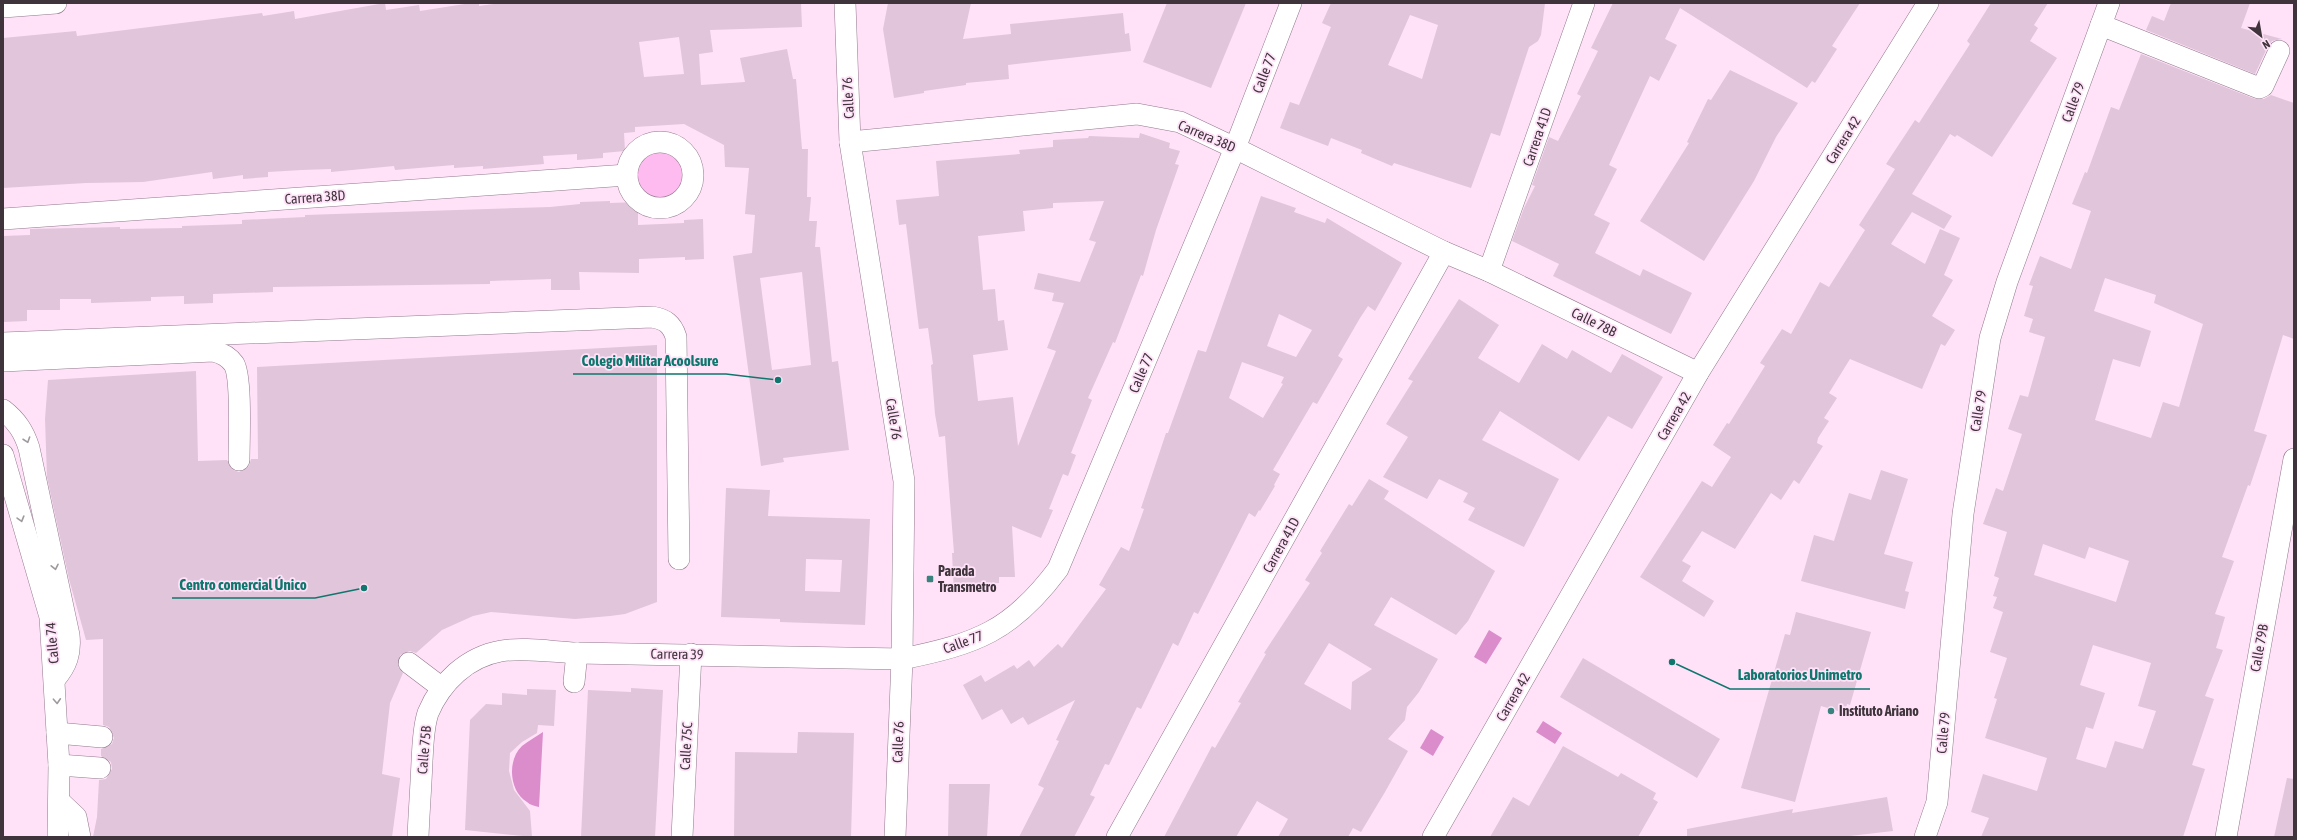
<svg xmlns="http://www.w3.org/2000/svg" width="2297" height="840" viewBox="0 0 2297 840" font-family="'Asap Condensed',sans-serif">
<rect width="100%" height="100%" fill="#ffe2f8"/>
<circle fill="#fdbbef" cx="664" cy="176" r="27"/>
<g fill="#da8ccb">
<path d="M 1489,630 L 1502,638 L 1486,664 L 1474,657 Z"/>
<path d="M 1543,721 L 1562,733 L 1555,744 L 1536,732 Z"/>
<path d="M 1431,729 L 1444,737 L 1433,756 L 1420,748 Z"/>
<path d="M 543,732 L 539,807 C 535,806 530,805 527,802 C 509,791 507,760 522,746 C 528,741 536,737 543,732 Z"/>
</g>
<g fill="#e1c5db" fill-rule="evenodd">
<path d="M 385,3 L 386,10 L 419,5 L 420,11 L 471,3 L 479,3 L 479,6 L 501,3 L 801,3 L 802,27 L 710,30 L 713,52 L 699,54 L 701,85 L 745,82 L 740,58 L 787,49 L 793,79 L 796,79 L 802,149 L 808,149 L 807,197 L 811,197 L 809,221 L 817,221 L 815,247 L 820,247 L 832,362 L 838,361 L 849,450 L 783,458 L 784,462 L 761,466 L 733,256 L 752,253 L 755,215 L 745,214 L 749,168 L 725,167 L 724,145 L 684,124 L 635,127 L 635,132 L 624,133 L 625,151 L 603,153 L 603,158 L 577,160 L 577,154 L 543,156 L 544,164 L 483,169 L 483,166 L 454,168 L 454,165 L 395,170 L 394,166 L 331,172 L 331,169 L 302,170 L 268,172 L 268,177 L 243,179 L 243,175 L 213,179 L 212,172 L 143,182 L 86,183 L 3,188 L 3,38 L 76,31 L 77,36 L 262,13 L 263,16 L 294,11 L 295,19 ZM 679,37 L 684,74 L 644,77 L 639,42 ZM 802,272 L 811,365 L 772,370 L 760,278 Z"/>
<path d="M 888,3 L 971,3 L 963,39 L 1011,34 L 1010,24 L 1123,13 L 1125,34 L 1129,33 L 1131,51 L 1008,65 L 1009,79 L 966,83 L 966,85 L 924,91 L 924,93 L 894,98 L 883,29 Z"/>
<path d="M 1167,3 L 1246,3 L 1211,88 L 1143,62 Z"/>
<path d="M 1331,3 L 1545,3 L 1541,35 L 1538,41 L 1529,47 L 1500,136 L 1491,133 L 1471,188 L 1394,163 L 1392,166 L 1361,153 L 1362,150 L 1331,138 L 1328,146 L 1280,128 L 1290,102 L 1299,105 L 1331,27 L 1322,23 ZM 1410,15 L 1438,25 L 1422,79 L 1388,65 Z"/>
<path d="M 1613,3 L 1860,3 L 1832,46 L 1837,49 L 1815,83 L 1812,81 L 1807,88 L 1680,8 L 1665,39 L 1677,45 L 1659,81 L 1650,76 L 1609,165 L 1617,169 L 1594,215 L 1610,223 L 1595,253 L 1640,276 L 1643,269 L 1692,293 L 1671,334 L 1553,276 L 1559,264 L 1512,241 L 1524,208 L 1535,186 L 1532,185 L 1549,137 L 1558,141 L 1581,96 L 1577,94 L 1598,51 L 1591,48 Z"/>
<path d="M 1991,3 L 2048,3 L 2034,25 L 2038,28 L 2030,41 L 2057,58 L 1992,157 L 1957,135 L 1955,137 L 1950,134 L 1912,194 L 1952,216 L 1944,229 L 1912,212 L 1891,244 L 1925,264 L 1940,229 L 1960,238 L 1944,275 L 1953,280 L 1932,316 L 1955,330 L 1945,346 L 1941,344 L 1922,389 L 1850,359 L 1829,393 L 1837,398 L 1824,418 L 1829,421 L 1818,438 L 1817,443 L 1823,446 L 1799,484 L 1794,480 L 1781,500 L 1771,493 L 1735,549 L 1702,531 L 1682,561 L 1691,566 L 1682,581 L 1714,601 L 1704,617 L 1640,577 L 1702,481 L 1712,487 L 1731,457 L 1713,445 L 1727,423 L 1729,424 L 1765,366 L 1760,363 L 1782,329 L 1791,334 L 1820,282 L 1829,287 L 1865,230 L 1859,225 L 1895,169 L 1886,164 L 1915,120 L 1919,123 L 1970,44 L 1967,41 Z"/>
<path d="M 2171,3 L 2250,3 L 2241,28 L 2282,39 L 2272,41 L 2268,46 L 2255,74 L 2146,30 L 2152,16 L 2164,21 Z"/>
<path d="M 2141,54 L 2255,99 L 2264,99 L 2271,95 L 2294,103 L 2294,339 L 2283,335 L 2254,431 L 2267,435 L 2250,486 L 2248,485 L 2222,557 L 2234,561 L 2215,614 L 2225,617 L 2216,648 L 2223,650 L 2205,696 L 2214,699 L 2192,765 L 2205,769 L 2183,837 L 1981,837 L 1989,818 L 1971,812 L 1983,774 L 2037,791 L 2047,758 L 1985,738 L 1997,699 L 1994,698 L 2007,658 L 1990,652 L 2003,612 L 1993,608 L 1997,597 L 1993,596 L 1999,578 L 1994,576 L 2007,532 L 1983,524 L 1996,488 L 2003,491 L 2022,434 L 2008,429 L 2020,395 L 2028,397 L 2045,337 L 2029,332 L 2033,319 L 2024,316 L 2033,286 L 2029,285 L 2040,256 L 2071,269 L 2091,211 L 2072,204 L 2085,172 L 2087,173 L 2111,107 L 2119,110 ZM 2105,278 L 2156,295 L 2154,303 L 2203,324 L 2179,407 L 2163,402 L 2151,438 L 2095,420 L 2113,359 L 2140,367 L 2151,331 L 2094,311 ZM 2043,544 L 2085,559 L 2089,547 L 2129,561 L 2116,602 L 2034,575 ZM 2093,645 L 2151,663 L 2138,706 L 2156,711 L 2143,749 L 2115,741 L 2106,768 L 2076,759 L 2086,727 L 2093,729 L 2105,693 L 2080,685 Z"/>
<path d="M 1730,70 L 1798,103 L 1776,137 L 1754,181 L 1704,261 L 1640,221 L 1689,143 L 1687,142 L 1708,99 L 1711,100 Z"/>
<path d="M 1140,133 L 1170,143 L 1169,148 L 1180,151 L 1175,164 L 1179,165 L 1156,230 L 1143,276 L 1141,275 L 1115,343 L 1113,342 L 1088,398 L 1092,400 L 1071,453 L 1076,455 L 1068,476 L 1063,474 L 1049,509 L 1053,510 L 1041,538 L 1012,526 L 1015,577 L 999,577 L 999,583 L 981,584 L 981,592 L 954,593 L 952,553 L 954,553 L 945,436 L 939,437 L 935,414 L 931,365 L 933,364 L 928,328 L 919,329 L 906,224 L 899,225 L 896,200 L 939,196 L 936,161 L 1020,154 L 1019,150 L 1053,147 L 1053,140 L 1088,138 L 1089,136 L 1139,138 ZM 1104,201 L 1089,240 L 1096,242 L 1080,282 L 1038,273 L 1034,289 L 1054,293 L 1052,301 L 1064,303 L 1047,348 L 1056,351 L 1018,446 L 1013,397 L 978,401 L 973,355 L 1008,350 L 1004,320 L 998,321 L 995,289 L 983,290 L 978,236 L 1025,231 L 1023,211 L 1053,208 L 1053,203 Z"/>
<path d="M 1261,196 L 1296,208 L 1294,212 L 1325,223 L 1327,218 L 1402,263 L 1375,311 L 1368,306 L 1360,318 L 1338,356 L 1343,359 L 1317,404 L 1313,402 L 1273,470 L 1280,474 L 1274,485 L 1275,486 L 1260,511 L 1259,510 L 1255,517 L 1249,513 L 1198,614 L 1194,612 L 1178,646 L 1173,643 L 1141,709 L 1137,707 L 1109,765 L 1105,764 L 1090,795 L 1095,797 L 1074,837 L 1019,837 L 1044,788 L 1038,785 L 1059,741 L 1056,740 L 1075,700 L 1028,725 L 1023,717 L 1011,724 L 1002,709 L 982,720 L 963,685 L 981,675 L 985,682 L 1014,665 L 1017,669 L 1029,660 L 1034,667 L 1058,644 L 1062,648 L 1106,589 L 1099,585 L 1121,547 L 1129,551 L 1144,509 L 1141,508 L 1166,433 L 1168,433 L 1198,350 L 1206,352 ZM 1279,314 L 1312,330 L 1296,357 L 1267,346 ZM 1242,362 L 1284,377 L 1281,383 L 1283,384 L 1263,418 L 1229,398 Z"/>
<path d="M 610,201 L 610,203 L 638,202 L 638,225 L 684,223 L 684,220 L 703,219 L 704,259 L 685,260 L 685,257 L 639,259 L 639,273 L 579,272 L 580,290 L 551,290 L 551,279 L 490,281 L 490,284 L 273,287 L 273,292 L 213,294 L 213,303 L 184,304 L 184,296 L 151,297 L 151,301 L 91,303 L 91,299 L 60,299 L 60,310 L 27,310 L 27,321 L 3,322 L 3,236 L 30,235 L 30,229 L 120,227 L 120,229 L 182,228 L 182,226 L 242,224 L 242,220 L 305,217 L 305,215 L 550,207 L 580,204 L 580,202 Z"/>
<path d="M 1459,299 L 1499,325 L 1478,358 L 1519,383 L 1542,344 L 1567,359 L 1572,350 L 1611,373 L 1622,354 L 1663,377 L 1632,429 L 1608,416 L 1579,461 L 1500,411 L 1482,440 L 1559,479 L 1524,547 L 1468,520 L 1475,508 L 1463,502 L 1468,493 L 1439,479 L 1427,499 L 1383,477 L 1408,437 L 1386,424 L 1413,381 L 1408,379 Z"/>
<path d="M 657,345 L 657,602 L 625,614 L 610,616 L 575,619 L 491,612 L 473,616 L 442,630 L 416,653 L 410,651 L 400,655 L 398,667 L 403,673 L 390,703 L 382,774 L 400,778 L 392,837 L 93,837 L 97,817 L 99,780 L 106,779 L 112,769 L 111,762 L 101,756 L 101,749 L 112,744 L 114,738 L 109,727 L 103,725 L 103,639 L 86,640 L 69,579 L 47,477 L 45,419 L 48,380 L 196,371 L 198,461 L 227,460 L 233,470 L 239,472 L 249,466 L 251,459 L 258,459 L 257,367 Z"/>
<path d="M 1881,470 L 1908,479 L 1884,554 L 1913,562 L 1905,591 L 1909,592 L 1905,609 L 1801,581 L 1814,535 L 1834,541 L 1849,493 L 1871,500 Z"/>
<path d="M 1369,479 L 1389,491 L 1384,499 L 1495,571 L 1468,621 L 1456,635 L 1391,597 L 1374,625 L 1438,659 L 1419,692 L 1407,707 L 1405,720 L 1388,739 L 1408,751 L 1385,792 L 1361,832 L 1353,828 L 1348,837 L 1278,837 L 1288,819 L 1257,801 L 1236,837 L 1164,837 L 1212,746 L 1215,748 L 1241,703 L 1238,702 L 1266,654 L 1264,653 L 1310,583 L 1305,580 L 1322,553 L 1320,551 L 1349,504 L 1352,506 ZM 1329,643 L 1372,669 L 1352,682 L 1351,710 L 1304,684 Z"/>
<path d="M 726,488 L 770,490 L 768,516 L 870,519 L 865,625 L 780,622 L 780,619 L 721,617 ZM 806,559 L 842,560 L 840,592 L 805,591 Z"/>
<path d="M 1796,612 L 1871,632 L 1850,705 L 1847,704 L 1845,713 L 1821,706 L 1795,802 L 1741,788 L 1785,634 L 1790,635 Z"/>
<path d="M 1583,658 L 1720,739 L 1697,778 L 1560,697 Z"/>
<path d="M 631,688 L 663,690 L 655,837 L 581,837 L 588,690 L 631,692 Z"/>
<path d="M 527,689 L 556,690 L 554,726 L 538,725 L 537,733 L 522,742 L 510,753 L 509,771 L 514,790 L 530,811 L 532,837 L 465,830 L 470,720 L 486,704 L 502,705 L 502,693 L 527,695 Z"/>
<path d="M 798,732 L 854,733 L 851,837 L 734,837 L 735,752 L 797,753 Z"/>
<path d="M 1563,746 L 1618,777 L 1621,773 L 1656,793 L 1653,799 L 1658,802 L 1638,837 L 1490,837 L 1513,797 L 1529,806 Z"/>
<path d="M 2287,778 L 2294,779 L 2294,837 L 2274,837 Z"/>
<path d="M 949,784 L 990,784 L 987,837 L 948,837 Z"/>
<path d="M 1887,797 L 1893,831 L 1841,837 L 1687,837 L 1687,829 L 1793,809 L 1792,813 Z"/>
</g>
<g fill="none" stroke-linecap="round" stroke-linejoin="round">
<defs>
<g id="minor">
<path d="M 845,3 L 850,142 L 904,481 L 902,659 L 895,837"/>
<path d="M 3,7 L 56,3"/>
<path d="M 2101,25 L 2259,88 L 2263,86 L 2279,51"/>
<circle cx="660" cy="175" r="33"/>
<path d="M 850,142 L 1137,114 L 1180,122 L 1235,148 L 1444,252 L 1489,271 L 1698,373"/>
<path d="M 3,219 L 627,175"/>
<path d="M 1489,271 L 1584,3"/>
<path d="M 3,343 L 652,317 C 665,319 672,324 676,337 L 679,559"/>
<path d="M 3,361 L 213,351 C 222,353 229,357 234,364 C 242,378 239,441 239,460"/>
<path d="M 3,410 C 17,421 24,432 29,448 L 69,635 C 71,653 67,665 55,679"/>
<path d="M 3,455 L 50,617 L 59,765 L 58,837"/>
<path d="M 409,663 L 442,688"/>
<path d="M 574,682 L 577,653"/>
<path d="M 57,733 L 102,737"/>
<path d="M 59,765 L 100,768"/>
<path d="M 59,801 L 76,817 L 80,837"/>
<path d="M 418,837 C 419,812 421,787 422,761 C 423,746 423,728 428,713 C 441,682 467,657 501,651 C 525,647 552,652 577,653 L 902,659 C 976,644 1012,631 1058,569 L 1235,148 L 1291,3"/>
<path d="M 682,837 L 691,654"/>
<path d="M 1117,837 L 1444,252"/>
<path d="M 1433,837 L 1698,373 L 1928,3"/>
<path d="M 1925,837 L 1937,802 L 1963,514 L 1990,338 L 2007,282 L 2109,3"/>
<path d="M 2226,837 L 2294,459"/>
</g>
</defs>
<use href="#minor" stroke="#92798d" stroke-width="22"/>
<use href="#minor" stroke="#fff" stroke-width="21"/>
</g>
<defs><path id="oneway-chevron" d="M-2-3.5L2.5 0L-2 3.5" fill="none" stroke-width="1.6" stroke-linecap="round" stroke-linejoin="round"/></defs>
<g stroke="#9f9a9e">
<use href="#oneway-chevron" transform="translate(27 440) rotate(71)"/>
<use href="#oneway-chevron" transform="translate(21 519) rotate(74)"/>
<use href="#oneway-chevron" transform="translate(55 567) rotate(78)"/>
<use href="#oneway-chevron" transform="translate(57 701) rotate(87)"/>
</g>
<g fill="#3a827d" stroke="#ffe2f8" stroke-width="1.5">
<rect x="926" y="575" width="8" height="8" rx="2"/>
<circle cx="1831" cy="711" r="4"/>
</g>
<g text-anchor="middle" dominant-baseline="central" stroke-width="3.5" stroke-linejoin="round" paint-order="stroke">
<g font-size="14" fill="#3f343c" stroke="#ffe2f8">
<text transform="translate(1264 73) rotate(-69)">Calle 77</text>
<text transform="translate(848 98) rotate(-93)">Calle 76</text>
<text transform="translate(2073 102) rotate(-70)">Calle 79</text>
<text transform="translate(1207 136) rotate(23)">Carrera 38D</text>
<text transform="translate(1537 137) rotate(-71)">Carrera 41D</text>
<text transform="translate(1843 140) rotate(-58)">Carrera 42</text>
<text transform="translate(315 197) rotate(-4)">Carrera 38D</text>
<text transform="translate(1594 322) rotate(26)">Calle 78B</text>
<text transform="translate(1141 373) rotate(-67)">Calle 77</text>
<text transform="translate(1978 411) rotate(-81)">Calle 79</text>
<text transform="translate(1674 416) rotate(-60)">Carrera 42</text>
<text transform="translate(894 419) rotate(81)">Calle 76</text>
<text transform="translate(1281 545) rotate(-61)">Carrera 41D</text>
<text transform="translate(963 642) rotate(-20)">Calle 77</text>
<text transform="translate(52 643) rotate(-95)">Calle 74</text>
<text transform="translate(2259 648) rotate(-80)">Calle 79B</text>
<text transform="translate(677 654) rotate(1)">Carrera 39</text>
<text transform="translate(1513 697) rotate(-60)">Carrera 42</text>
<text transform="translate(1943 733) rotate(-85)">Calle 79</text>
<text transform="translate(898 742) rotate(-88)">Calle 76</text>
<text transform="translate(686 746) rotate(-87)">Calle 75C</text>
<text transform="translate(424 750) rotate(-85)">Calle 75B</text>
</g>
<g font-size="14" font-weight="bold" fill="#3f343c" stroke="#ffe2f8" text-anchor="start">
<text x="938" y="571">Parada<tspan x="938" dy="16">Transmetro</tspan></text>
<text x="1839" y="711">Instituto Ariano</text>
</g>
</g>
<path fill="none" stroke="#0f766e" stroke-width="1.5" d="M778 380L726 374H573M364 588L315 598H172M1672 662L1730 689H1870"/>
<g fill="#0f766e" stroke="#ffe2f8" stroke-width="1.5">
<circle cx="778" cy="380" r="4"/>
<circle cx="364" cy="588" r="4"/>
<circle cx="1672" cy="662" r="4"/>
</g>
<g font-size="15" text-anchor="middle" font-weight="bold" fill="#0f766e" stroke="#ffe2f8" stroke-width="3.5" stroke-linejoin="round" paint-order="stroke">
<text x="650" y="366">Colegio Militar Acoolsure</text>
<text x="243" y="590">Centro comercial Único</text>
<text x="1800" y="680">Laboratorios Unimetro</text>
</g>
<rect width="2297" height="840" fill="none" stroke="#3f343c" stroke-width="8"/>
<g transform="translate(2261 36) rotate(149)" stroke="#ffe2f8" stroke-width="3" paint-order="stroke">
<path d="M0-3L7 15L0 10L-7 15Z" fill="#3f343c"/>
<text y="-6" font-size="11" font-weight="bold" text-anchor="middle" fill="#3f343c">N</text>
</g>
</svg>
